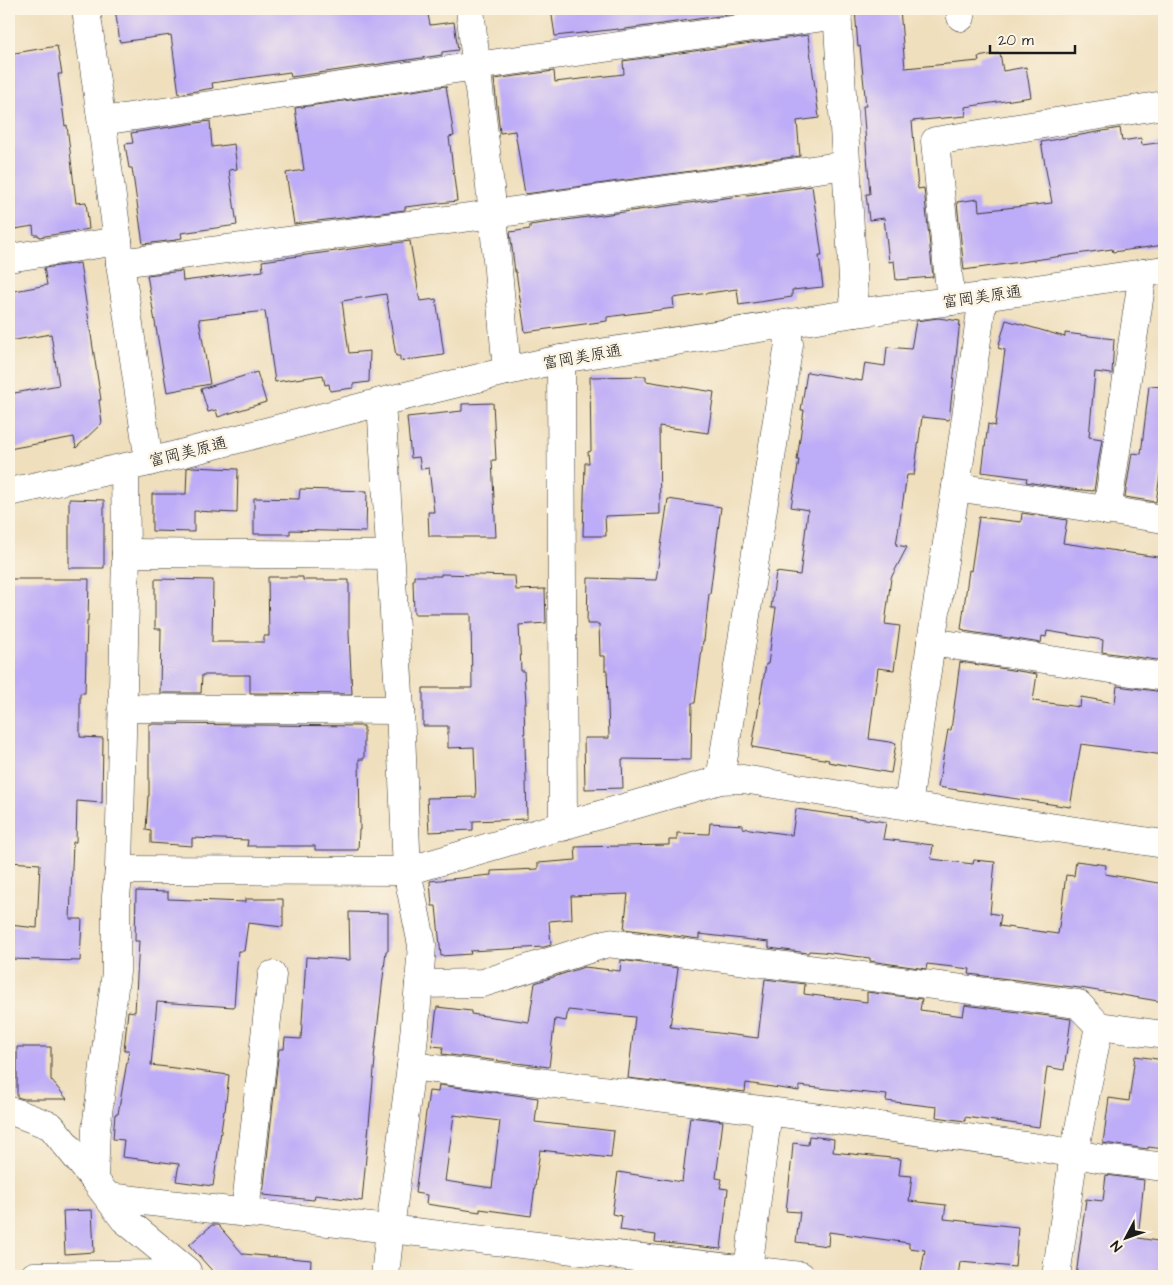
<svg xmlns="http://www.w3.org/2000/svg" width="1173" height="1285" viewBox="0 0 1173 1285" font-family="'Architects Daughter','Klee One',sans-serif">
<rect width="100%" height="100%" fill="#fcf5e5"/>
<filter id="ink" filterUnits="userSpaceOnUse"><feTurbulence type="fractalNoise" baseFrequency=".02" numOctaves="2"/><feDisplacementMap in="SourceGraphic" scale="10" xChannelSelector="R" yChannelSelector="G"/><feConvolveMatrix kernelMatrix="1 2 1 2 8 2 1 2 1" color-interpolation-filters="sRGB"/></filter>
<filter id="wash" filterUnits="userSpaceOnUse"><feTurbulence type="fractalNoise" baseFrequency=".0096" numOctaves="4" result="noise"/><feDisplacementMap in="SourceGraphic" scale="20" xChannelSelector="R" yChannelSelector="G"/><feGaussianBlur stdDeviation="1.12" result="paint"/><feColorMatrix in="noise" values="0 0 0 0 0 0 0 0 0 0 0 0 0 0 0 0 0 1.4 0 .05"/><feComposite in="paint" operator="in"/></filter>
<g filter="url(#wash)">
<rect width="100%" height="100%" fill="#efdfbd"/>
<g id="blocks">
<g fill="#bdacf7" fill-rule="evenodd">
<path d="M 115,9 L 427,9 L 430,25 L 454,22 L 458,50 L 442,52 L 442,55 L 291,77 L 290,72 L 212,83 L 213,88 L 179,94 L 171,35 L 120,42 Z"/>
<path d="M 551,9 L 770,9 L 618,30 L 618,29 L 555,36 Z"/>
<path d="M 855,9 L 900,9 L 905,68 L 979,61 L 978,57 L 1000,53 L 1003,71 L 1026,67 L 1031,97 L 965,107 L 966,116 L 912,121 L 918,189 L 924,188 L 933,277 L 896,280 L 894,261 L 889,262 L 884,218 L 869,220 L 866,194 L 870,194 L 863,106 L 866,106 L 860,46 L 858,47 Z"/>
<path d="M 808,35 L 819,118 L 797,121 L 800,156 L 525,194 L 515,131 L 500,133 L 494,79 L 554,71 L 555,82 L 624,74 L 623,61 Z"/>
<path d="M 57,46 L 62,74 L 58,74 L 65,126 L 67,125 L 76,203 L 86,202 L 89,229 L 39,237 L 39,235 L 34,235 L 33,226 L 9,230 L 9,54 Z"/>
<path d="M 446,86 L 454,136 L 449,137 L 457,201 L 405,207 L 405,210 L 294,224 L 286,173 L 304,170 L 295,108 Z"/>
<path d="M 210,121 L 212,147 L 234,144 L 237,169 L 229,170 L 237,225 L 181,233 L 182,238 L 176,239 L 176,240 L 143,244 L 132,168 L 129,168 L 125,144 L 133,143 L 131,133 Z"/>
<path d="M 1120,128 L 1122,141 L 1141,138 L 1142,145 L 1164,142 L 1164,245 L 1113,252 L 1112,249 L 964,270 L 957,202 L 978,199 L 979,211 L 1052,203 L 1041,142 Z"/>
<path d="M 812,186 L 822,256 L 819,256 L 823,287 L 792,290 L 792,297 L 739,305 L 737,289 L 673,298 L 674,308 L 607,317 L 607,321 L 525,332 L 516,272 L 515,272 L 510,232 L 530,229 L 530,225 Z"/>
<path d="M 410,241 L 420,301 L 436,299 L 444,355 L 400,361 L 400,356 L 396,356 L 386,294 L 342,301 L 349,353 L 370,351 L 369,382 L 353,384 L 353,388 L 330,391 L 329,384 L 325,385 L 323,375 L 275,382 L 265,311 L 199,319 L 210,384 L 167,392 L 147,275 L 182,271 L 183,281 L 263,271 L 262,261 Z"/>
<path d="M 80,263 L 101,400 L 99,400 L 102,423 L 76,448 L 74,437 L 9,449 L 9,394 L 59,385 L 51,334 L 9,341 L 9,292 L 47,285 L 44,268 Z"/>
<path d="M 938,318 L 960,321 L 949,420 L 922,417 L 914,475 L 907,475 L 896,545 L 907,547 L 891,578 L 885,624 L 900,626 L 894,670 L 878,668 L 869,739 L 896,743 L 891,773 L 828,762 L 829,760 L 752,747 L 766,664 L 768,664 L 776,608 L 771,608 L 776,572 L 800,575 L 808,510 L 791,507 L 799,460 L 797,460 L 804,410 L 801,410 L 807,372 L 862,381 L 865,363 L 885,366 L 887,347 L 911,349 L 916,321 Z"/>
<path d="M 1006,320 L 1065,337 L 1065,333 L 1114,339 L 1112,374 L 1095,372 L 1089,437 L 1102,439 L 1094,491 L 1071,489 L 1026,482 L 1027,478 L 982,472 L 988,424 L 995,426 L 1005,350 L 998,348 Z"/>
<path d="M 257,372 L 266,402 L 218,417 L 216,410 L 208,412 L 201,389 Z"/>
<path d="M 646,376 L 646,381 L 714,392 L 708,433 L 659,426 L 660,514 L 605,516 L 606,536 L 583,536 L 585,463 L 589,463 L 588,452 L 591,451 L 590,377 Z"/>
<path d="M 1149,386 L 1164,387 L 1164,455 L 1163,455 L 1156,502 L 1125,497 L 1132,453 L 1141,454 Z"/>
<path d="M 493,403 L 496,460 L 492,460 L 496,537 L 441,537 L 441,536 L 429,536 L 428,512 L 434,512 L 429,468 L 421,469 L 419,457 L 411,458 L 407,417 L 462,411 L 462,404 Z"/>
<path d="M 192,467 L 238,469 L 237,513 L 194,511 L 194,532 L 152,531 L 152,494 L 186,494 L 187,468 Z"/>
<path d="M 300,489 L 367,491 L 366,532 L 290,530 L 290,534 L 254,534 L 254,498 L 299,499 Z"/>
<path d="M 69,499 L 104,500 L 104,568 L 69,568 Z"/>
<path d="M 668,499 L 721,507 L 710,594 L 709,594 L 704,641 L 703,641 L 695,703 L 692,703 L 691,760 L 622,759 L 623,788 L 585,789 L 584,738 L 609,738 L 607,670 L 605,670 L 605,656 L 600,656 L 599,624 L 587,624 L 588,578 L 656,580 Z"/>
<path d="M 1022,513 L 1067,520 L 1063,543 L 1164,558 L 1164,661 L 1102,652 L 1103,640 L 1047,631 L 1046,637 L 1042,636 L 1041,643 L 964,631 L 965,630 L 961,629 L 969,570 L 971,571 L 979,517 L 1021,522 Z"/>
<path d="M 441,574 L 515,576 L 516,590 L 545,589 L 546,623 L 519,625 L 521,671 L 524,671 L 526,704 L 524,704 L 527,819 L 473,821 L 473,830 L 429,832 L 427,798 L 476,797 L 474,747 L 448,748 L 448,726 L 423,726 L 423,688 L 472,688 L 471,614 L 414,614 L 413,580 L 414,580 L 414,576 L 441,576 Z"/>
<path d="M 268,577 L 303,577 L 303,580 L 349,580 L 349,634 L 352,694 L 250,693 L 250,675 L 202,675 L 201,693 L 160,693 L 161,629 L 155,629 L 155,579 L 213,580 L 212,642 L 264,642 L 264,636 L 269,636 Z"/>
<path d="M 9,579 L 89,579 L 88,621 L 87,621 L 85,693 L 80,693 L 80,737 L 103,738 L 102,803 L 77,801 L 76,842 L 73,842 L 70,919 L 82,919 L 80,961 L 9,959 L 9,925 L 37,928 L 40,864 L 9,862 Z"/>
<path d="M 960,662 L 1037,674 L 1033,701 L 1080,707 L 1081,697 L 1115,703 L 1117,686 L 1164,692 L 1164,755 L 1081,744 L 1070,807 L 938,787 L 948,730 L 951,730 Z"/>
<path d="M 149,724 L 364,726 L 364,759 L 359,759 L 360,830 L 359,830 L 358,850 L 315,850 L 315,846 L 247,846 L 248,840 L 192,838 L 192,846 L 151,843 L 151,831 L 146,830 L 148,796 L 149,796 Z"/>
<path d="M 796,809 L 886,822 L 883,839 L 933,845 L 931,859 L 973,864 L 974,860 L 995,862 L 990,913 L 1001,915 L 999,926 L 1058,934 L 1066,875 L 1074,876 L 1076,861 L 1106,865 L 1105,874 L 1164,884 L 1164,1002 L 1080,988 L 969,974 L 970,969 L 927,964 L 926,969 L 870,961 L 870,958 L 823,952 L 809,951 L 808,953 L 769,948 L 769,942 L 699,934 L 699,939 L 624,929 L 628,894 L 571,896 L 572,919 L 549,921 L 551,945 L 544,947 L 470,951 L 471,954 L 441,956 L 436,906 L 432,906 L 430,881 L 491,875 L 491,871 L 538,869 L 538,863 L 576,860 L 575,847 L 669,845 L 669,840 L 677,840 L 677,833 L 709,834 L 710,823 L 743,825 L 743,828 L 792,835 Z"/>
<path d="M 136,891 L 168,892 L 168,899 L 245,902 L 245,899 L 283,899 L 283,927 L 248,923 L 244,951 L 238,951 L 234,1007 L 157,1002 L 151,1065 L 229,1075 L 225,1111 L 224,1111 L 213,1186 L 176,1181 L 179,1164 L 122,1157 L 124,1140 L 113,1139 L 115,1114 L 118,1114 L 129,1050 L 124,1050 L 128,1011 L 135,1012 L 139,941 L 135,941 Z"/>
<path d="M 349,912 L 388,913 L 388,951 L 386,951 L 374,1058 L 375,1059 L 362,1201 L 315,1195 L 314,1200 L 263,1195 L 279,1049 L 284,1049 L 285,1038 L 301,1039 L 306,957 L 350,960 Z"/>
<path d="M 621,960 L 678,968 L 670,1027 L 758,1038 L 765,979 L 805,984 L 804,994 L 867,1002 L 867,992 L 922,999 L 920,1010 L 963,1016 L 965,1005 L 1071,1019 L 1064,1070 L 1047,1067 L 1039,1127 L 965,1117 L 965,1121 L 936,1117 L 937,1107 L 886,1101 L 887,1095 L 799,1086 L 799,1091 L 746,1083 L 745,1092 L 628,1078 L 635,1017 L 568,1010 L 566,1021 L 555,1019 L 549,1067 L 442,1054 L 443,1047 L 432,1046 L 437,1007 L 471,1011 L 471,1014 L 529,1022 L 535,983 L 584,967 L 620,971 Z"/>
<path d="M 17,1047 L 51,1047 L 51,1080 L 67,1099 L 24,1099 L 17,1097 Z"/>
<path d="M 1135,1056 L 1164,1060 L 1164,1149 L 1148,1147 L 1148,1149 L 1103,1143 L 1109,1098 L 1129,1101 Z"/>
<path d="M 439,1085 L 538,1098 L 535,1122 L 614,1131 L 611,1158 L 540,1150 L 531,1216 L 480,1209 L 480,1212 L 426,1204 L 427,1195 L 415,1193 L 429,1091 L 438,1092 ZM 454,1115 L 500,1121 L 492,1188 L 445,1181 Z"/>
<path d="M 690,1117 L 723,1121 L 716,1178 L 722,1179 L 720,1188 L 728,1189 L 721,1249 L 655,1242 L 656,1235 L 620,1230 L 622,1216 L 612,1214 L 618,1172 L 682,1182 Z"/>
<path d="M 809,1136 L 834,1139 L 833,1152 L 901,1159 L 899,1175 L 912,1176 L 909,1201 L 946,1205 L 944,1219 L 1018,1227 L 1015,1267 L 960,1262 L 958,1276 L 942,1276 L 921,1273 L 925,1250 L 909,1248 L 909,1243 L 829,1232 L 828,1246 L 796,1242 L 800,1212 L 786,1211 L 792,1156 L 793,1143 L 808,1145 Z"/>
<path d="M 1106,1175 L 1144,1180 L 1138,1238 L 1164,1242 L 1164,1276 L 1076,1276 L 1086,1199 L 1103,1201 Z"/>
<path d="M 92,1210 L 94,1252 L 65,1254 L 63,1211 Z"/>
<path d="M 212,1225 L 218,1225 L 243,1254 L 311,1260 L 310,1276 L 217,1276 L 189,1245 Z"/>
</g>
</g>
</g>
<g filter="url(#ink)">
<use href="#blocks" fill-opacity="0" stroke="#3c3934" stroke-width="1"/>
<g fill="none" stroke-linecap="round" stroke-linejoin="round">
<defs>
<g id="minor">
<path d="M 86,9 L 118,241 L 120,263 L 149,462"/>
<path d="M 470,9 L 493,214 L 507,371"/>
<path d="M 837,9 L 855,313"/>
<path d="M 960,9 L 961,17"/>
<path d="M 102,121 L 476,66 L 838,15"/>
<path d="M 9,258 L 118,241"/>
<path d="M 120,263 L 493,214 L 847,165"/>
<path d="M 951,301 L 935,141 L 1164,105"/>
<path d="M 561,359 L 563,827"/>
<path d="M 381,402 L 400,710 L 407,871 L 422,945 L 419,984 L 411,1066 L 390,1229 L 385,1276"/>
<path d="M 956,487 L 1164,519"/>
<path d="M 9,492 L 149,462 L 381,402 L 507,371 L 561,359 L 855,313 L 983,297 L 1164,270"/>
<path d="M 1107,511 L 1143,273"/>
<path d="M 126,553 L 390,555"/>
<path d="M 931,642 L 1164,677"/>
<path d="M 122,708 L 400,710"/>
<path d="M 720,780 L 789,344 L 786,324"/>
<path d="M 908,806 L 931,642 L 956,487 L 983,297"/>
<path d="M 119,870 L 407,871 L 720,780 L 743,779 L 908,806 L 1164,844"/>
<path d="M 419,984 L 483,983 L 608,943 L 1078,1004 L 1099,1026 L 1164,1035"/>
<path d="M 411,1066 L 768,1111 L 1048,1149 L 1103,1159 L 1164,1167"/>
<path d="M 9,1112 L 14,1112 L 51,1126 L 94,1179"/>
<path d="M 108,1197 L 801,1276"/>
<path d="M 245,1213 L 272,975"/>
<path d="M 748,1270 L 768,1111"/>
<path d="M 34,1276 L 157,1274 L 187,1271 L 124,1219 L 94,1179 L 96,1129 L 116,972 L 116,896 L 119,870 L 126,553 L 125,468"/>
<path d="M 1056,1276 L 1074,1154 L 1099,1026"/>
</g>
</defs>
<use href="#minor" stroke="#3c3934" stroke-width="29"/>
<use href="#minor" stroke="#fff" stroke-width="28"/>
</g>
</g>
<g text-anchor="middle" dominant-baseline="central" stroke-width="5" stroke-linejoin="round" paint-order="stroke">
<g font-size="16" fill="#1c1c1c" stroke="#fcf5e5">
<text transform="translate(982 297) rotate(-8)">富岡美原通</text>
<text transform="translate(582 357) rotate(-10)">富岡美原通</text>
<text transform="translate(188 452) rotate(-14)">富岡美原通</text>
</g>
</g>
<rect width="1173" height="1285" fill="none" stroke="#fcf5e5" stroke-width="30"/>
<g transform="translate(1126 1238) rotate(229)" stroke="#fcf5e5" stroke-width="4" paint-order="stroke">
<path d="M0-4L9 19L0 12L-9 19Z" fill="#1c1c1c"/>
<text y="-8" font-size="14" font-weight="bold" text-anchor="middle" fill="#1c1c1c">N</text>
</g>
<path d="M990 45v8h85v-8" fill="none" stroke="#1c1c1c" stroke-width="2.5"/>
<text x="998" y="45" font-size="15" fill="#1c1c1c" stroke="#fcf5e5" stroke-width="4" paint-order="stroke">20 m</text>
</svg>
